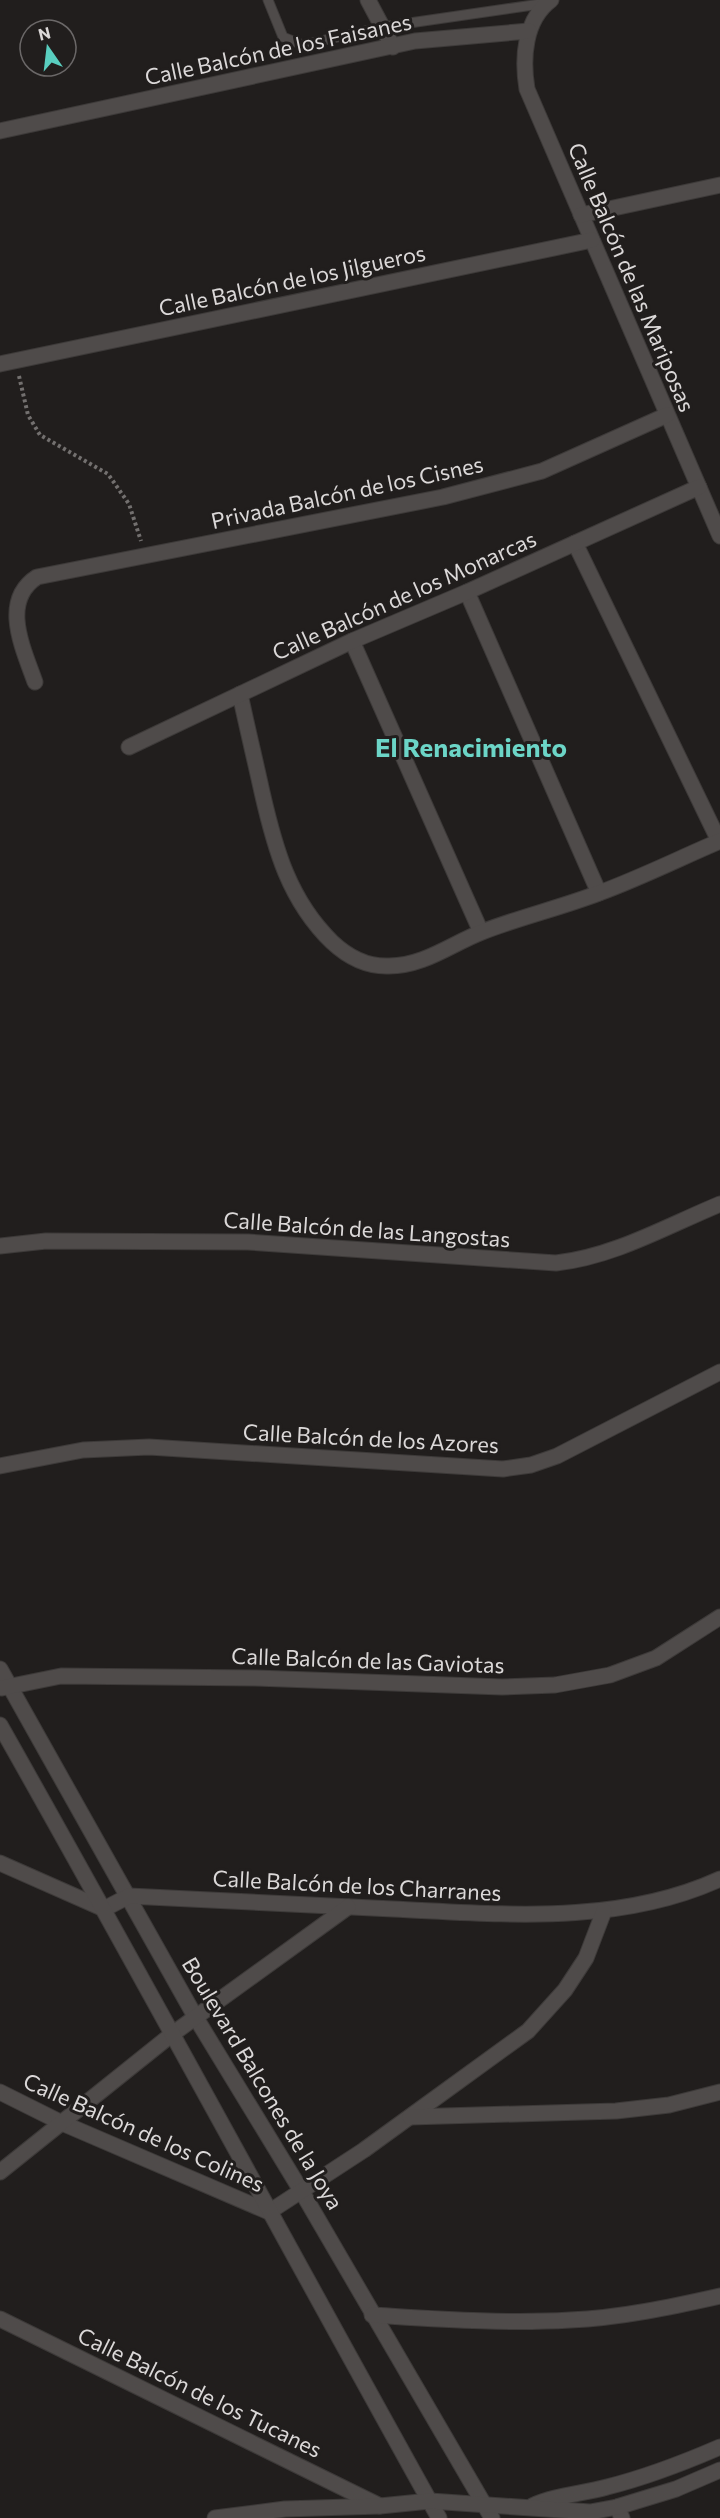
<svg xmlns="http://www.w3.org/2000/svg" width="720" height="2518" viewBox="0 0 720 2518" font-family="Commissioner,sans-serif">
<rect width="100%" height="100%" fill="#211e1d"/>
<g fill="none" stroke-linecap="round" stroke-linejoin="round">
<defs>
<path id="service" d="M 268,0 L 283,37 L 303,45 L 382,27 L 547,3"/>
<g id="minor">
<path d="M 368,0 L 393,47"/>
<path d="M 551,0 C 524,20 522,59 527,89 L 720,536"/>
<path d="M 0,131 L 415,41 L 529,31"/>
<path d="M 581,215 L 720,185"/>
<path d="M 0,364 L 592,240"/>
<path d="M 575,543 L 719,841"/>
<path d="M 467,592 L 599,893"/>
<path d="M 352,641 L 481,932"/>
<path d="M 35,682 C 23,648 0,601 37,577 L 443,497 L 542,471 L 667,415"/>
<path d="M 240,694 C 247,727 255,760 262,792 C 275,849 289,900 332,942 C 348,957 366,967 389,966 C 424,966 451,944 482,932 C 520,917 560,908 599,893 C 640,878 680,858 720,841"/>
<path d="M 129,747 L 352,641 L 467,592 L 699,487"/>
<path d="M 0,1246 L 46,1241 L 248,1242 L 556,1263 C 613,1257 667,1226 720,1204"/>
<path d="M 0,1466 L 83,1450 L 149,1447 L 503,1469 L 531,1465 L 557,1456 L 720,1372"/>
<path d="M 0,1669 L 196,2018 L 302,2192 L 492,2518"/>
<path d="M 2,1688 L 61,1676 L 256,1678 L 502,1687 L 555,1685 L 610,1675 L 656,1658 L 720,1617"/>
<path d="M 0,1863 L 104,1909 L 129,1896 C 217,1901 305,1905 393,1909 C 502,1914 617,1926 720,1879"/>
<path d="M 0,2092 L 62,2123 L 269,2212 L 364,2150 L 528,2031 L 565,1990 L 586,1958 L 604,1911"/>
<path d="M 410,2117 L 616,2111 L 669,2105 L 720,2092"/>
<path d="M 0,2172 L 171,2035 L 348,1907"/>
<path d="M 372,2315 C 438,2319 504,2324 570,2320 C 620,2318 671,2307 720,2296"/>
<path d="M 0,2319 L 380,2506"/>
<path d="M 617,2507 L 622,2518"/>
</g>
<g id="tertiary">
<path d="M 0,1725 C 149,1988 292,2254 439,2518"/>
<path d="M 532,2506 C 556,2495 582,2494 607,2487 C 647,2477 683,2463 720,2447"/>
<path d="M 215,2518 L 285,2509 L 380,2506 L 430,2501 L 590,2512 L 617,2507 L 676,2489 L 720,2470"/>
</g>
</defs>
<use href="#service" stroke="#3d3a39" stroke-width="11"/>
<use href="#minor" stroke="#3d3a39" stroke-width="17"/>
<use href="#tertiary" stroke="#3d3a39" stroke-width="17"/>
<path stroke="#73706f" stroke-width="4" stroke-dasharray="3 3" stroke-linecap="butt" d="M 19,376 L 28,415 L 40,435 L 108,474 L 129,504 L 141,541"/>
<use href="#service" stroke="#4f4b4a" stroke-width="9"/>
<use href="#minor" stroke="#4f4b4a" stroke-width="15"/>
<use href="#tertiary" stroke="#4f4b4a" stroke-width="15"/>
</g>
<g text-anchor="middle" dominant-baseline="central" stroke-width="6" stroke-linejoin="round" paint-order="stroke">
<g font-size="22" fill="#dbd8d8" stroke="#211e1d">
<text transform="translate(278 49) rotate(-12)">Calle Balcón de los Faisanes</text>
<text transform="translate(632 277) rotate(67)">Calle Balcón de las Mariposas</text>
<text transform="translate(292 280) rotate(-12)">Calle Balcón de los Jilgueros</text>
<text transform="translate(347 492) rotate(-12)">Privada Balcón de los Cisnes</text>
<text transform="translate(404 595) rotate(-24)">Calle Balcón de los Monarcas</text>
<text transform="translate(367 1229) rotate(4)">Calle Balcón de las Langostas</text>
<text transform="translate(371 1438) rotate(3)">Calle Balcón de los Azores</text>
<text transform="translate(368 1660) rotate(2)">Calle Balcón de las Gaviotas</text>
<text transform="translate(357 1885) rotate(3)">Calle Balcón de los Charranes</text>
<text transform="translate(263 2083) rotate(59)">Boulevard Balcones de la Joya</text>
<text transform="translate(144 2132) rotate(24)">Calle Balcón de los Colines</text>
<text transform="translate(200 2392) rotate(26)">Calle Balcón de los Tucanes</text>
</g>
<g font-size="26" font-weight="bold" fill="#6cd5c7" stroke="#211e1d">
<text x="471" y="746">El Renacimiento</text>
</g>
</g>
<g transform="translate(48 48) rotate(346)"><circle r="28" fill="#211e1d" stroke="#6b6868" stroke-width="1.5"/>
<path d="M0-4.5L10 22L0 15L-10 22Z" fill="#59cebf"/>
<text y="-9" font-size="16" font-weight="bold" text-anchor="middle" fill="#dbd8d8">N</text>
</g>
</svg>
